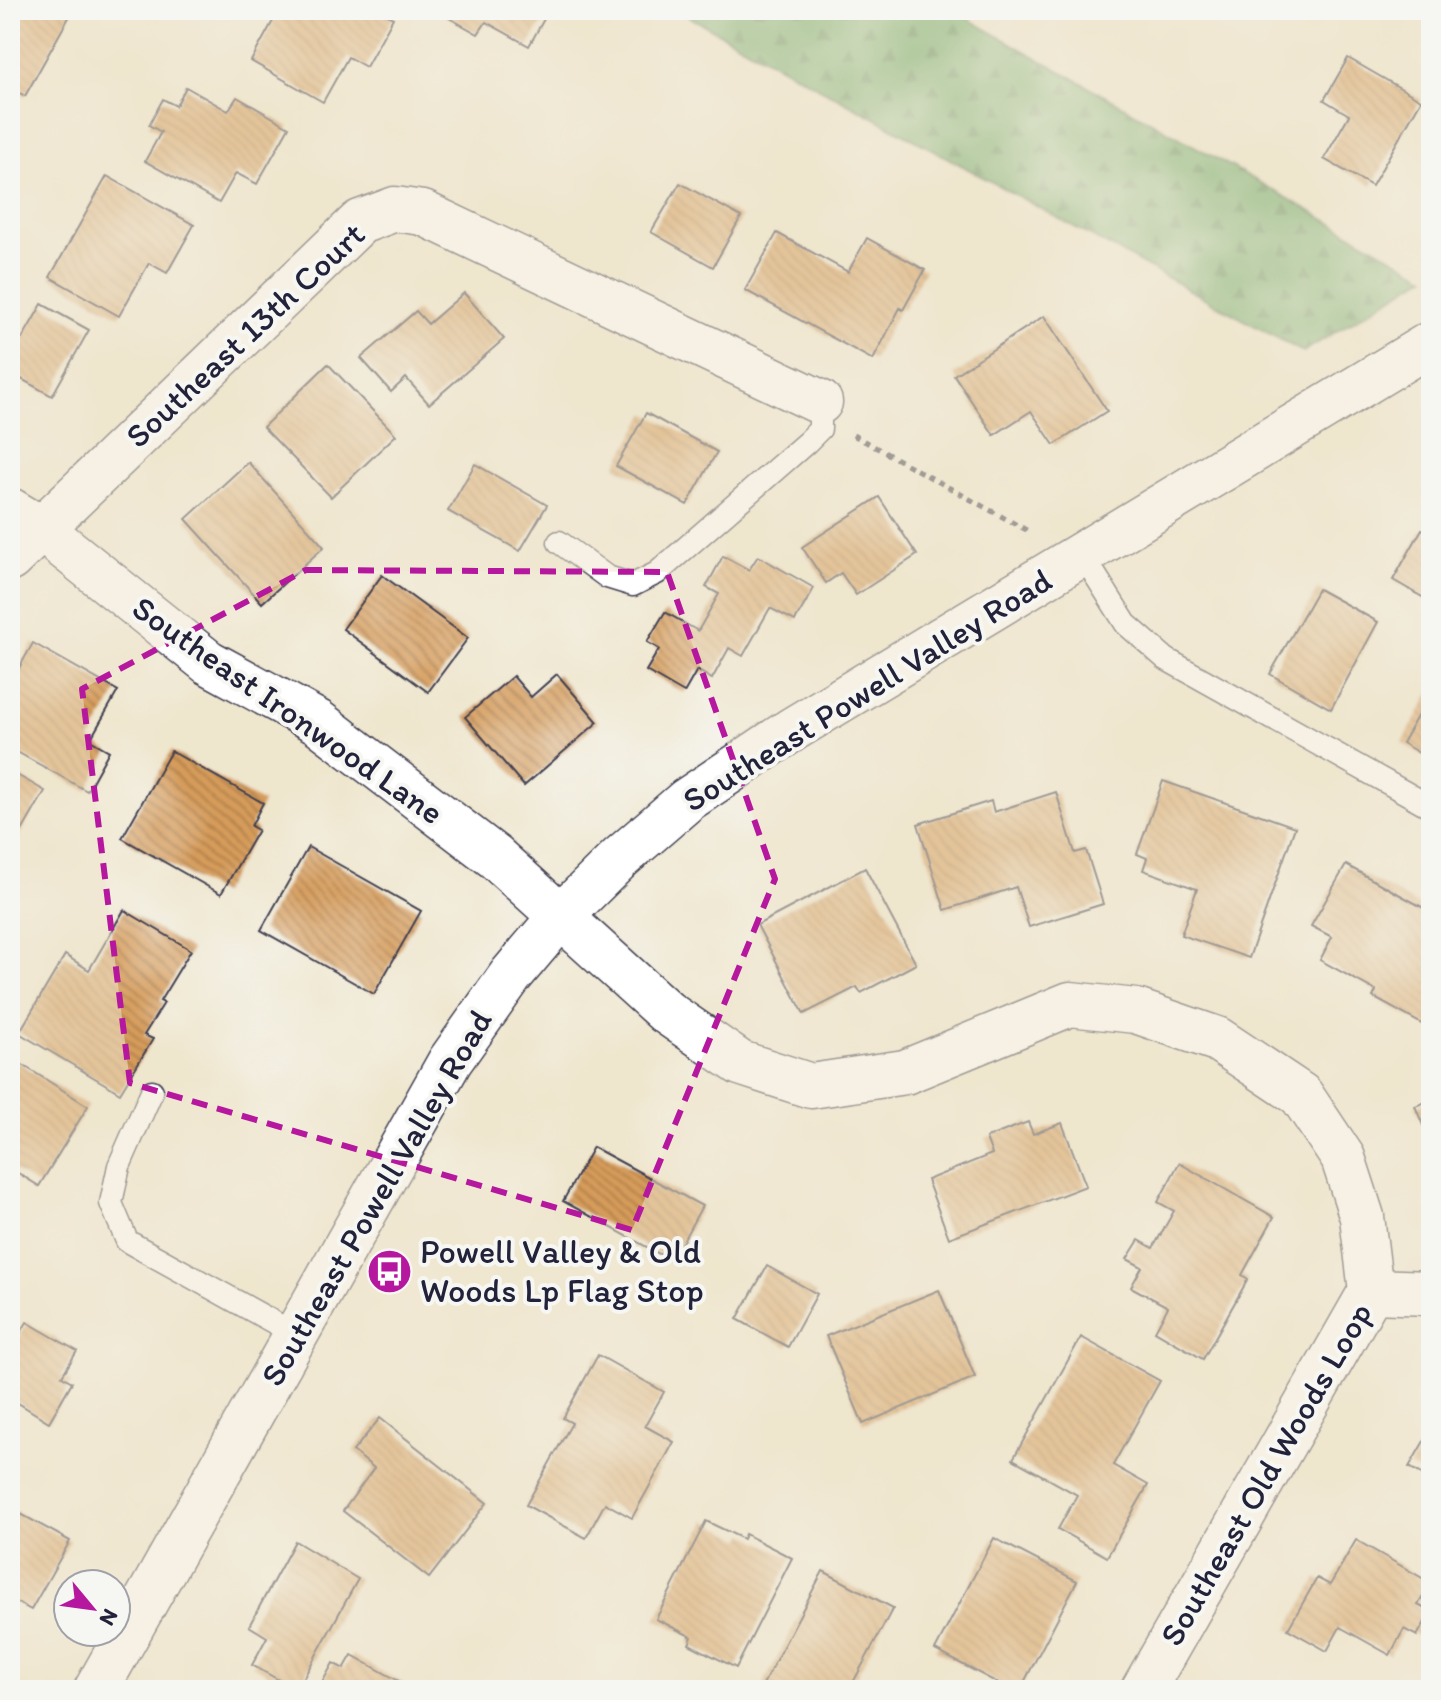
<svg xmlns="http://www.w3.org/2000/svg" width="1441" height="1700" viewBox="0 0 1441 1700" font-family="Itim,sans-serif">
<defs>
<pattern id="forest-firs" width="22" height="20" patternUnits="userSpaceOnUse" patternTransform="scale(2)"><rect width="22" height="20" fill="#6daa6a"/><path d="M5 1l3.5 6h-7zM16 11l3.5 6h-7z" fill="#598a58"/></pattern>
<pattern id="building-back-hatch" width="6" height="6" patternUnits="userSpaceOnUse" patternTransform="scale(2)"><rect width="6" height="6" fill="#d69b5a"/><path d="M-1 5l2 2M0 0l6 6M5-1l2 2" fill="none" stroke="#ad7e4c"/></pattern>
</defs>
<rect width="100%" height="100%" fill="#f6f6f2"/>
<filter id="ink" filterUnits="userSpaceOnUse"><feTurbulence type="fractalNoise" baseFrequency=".0125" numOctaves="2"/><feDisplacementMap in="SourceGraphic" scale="16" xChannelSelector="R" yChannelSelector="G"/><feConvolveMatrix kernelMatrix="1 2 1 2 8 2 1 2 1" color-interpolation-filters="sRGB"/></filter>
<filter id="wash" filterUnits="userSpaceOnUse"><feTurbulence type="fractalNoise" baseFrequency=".006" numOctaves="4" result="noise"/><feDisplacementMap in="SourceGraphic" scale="32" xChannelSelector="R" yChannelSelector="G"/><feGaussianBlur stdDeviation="1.8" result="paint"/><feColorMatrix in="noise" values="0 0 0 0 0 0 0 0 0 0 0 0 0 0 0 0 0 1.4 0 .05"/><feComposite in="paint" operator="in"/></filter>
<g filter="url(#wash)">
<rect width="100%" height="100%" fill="#efe6ce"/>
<path fill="url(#forest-firs)" stroke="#486652" stroke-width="2" d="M 677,10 L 952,10 L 1426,276 L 1303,352 Z"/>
<g id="blocks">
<g fill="url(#building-back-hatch)">
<path d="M 10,10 L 73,10 L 25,96 L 10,87 Z"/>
<path d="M 279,10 L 378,10 L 393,18 L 366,67 L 348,57 L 323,102 L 251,61 Z"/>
<path d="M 435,10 L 549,10 L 529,46 L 486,22 L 478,34 Z"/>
<path d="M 1348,58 L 1421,100 L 1372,186 L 1324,159 L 1349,115 L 1324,100 Z"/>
<path d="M 186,87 L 228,111 L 237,97 L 289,127 L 257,184 L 236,173 L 219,203 L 145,161 L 161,132 L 149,125 L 163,99 L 176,106 Z"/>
<path d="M 107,176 L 194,225 L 167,273 L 149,263 L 119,316 L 50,277 Z"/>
<path d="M 680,183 L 741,217 L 713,267 L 651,232 Z"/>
<path d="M 777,233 L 848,272 L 867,238 L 925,270 L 903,310 L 900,308 L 873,360 L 745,290 Z"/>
<path d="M 464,293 L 504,339 L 429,404 L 406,378 L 391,392 L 361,358 L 416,311 L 428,324 Z"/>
<path d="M 42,304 L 89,330 L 52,396 L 14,375 L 10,383 L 10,332 L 22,339 Z"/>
<path d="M 1044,316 L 1107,411 L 1054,445 L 1031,411 L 994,435 L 954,375 Z"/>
<path d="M 328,364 L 396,435 L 331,497 L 263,427 Z"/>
<path d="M 646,413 L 717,452 L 687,505 L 616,466 Z"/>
<path d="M 248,462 L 324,547 L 262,603 L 186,519 Z"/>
<path d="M 475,464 L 547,505 L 520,551 L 448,511 Z"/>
<path d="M 879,497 L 917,555 L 856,595 L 841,573 L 826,583 L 802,547 Z"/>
<path d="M 1422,529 L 1431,533 L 1431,602 L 1393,580 Z"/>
<path d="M 723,556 L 749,570 L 758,556 L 814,588 L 795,621 L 770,608 L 743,656 L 729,648 L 712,679 L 697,670 L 684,693 L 646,671 L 659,649 L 647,642 L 665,612 L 698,631 L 719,594 L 706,587 Z"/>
<path d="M 382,575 L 468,638 L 428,692 L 343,629 Z"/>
<path d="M 1318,589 L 1378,622 L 1331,709 L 1270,674 Z"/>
<path d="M 33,643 L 118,691 L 90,740 L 109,751 L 87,791 L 10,748 L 10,684 Z"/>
<path d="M 557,674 L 598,722 L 524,786 L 465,717 L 513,676 L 531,697 Z"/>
<path d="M 1431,692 L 1431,760 L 1402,743 Z"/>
<path d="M 171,751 L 263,803 L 251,826 L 258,830 L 221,894 L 122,838 Z"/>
<path d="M 10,771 L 45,791 L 14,845 L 10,843 Z"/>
<path d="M 1163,781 L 1295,827 L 1249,958 L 1181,935 L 1197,889 L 1143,870 L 1147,858 L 1137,854 Z"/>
<path d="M 1056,792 L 1075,853 L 1086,850 L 1103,904 L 1029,927 L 1016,887 L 945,910 L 918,824 L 991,801 L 994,812 Z"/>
<path d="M 308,847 L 421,911 L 374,994 L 261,930 Z"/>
<path d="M 1346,865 L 1431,912 L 1424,925 L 1431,929 L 1431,1029 L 1373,997 L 1376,991 L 1320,960 L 1332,937 L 1311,926 Z"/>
<path d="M 865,868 L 916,964 L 861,993 L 857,987 L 804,1014 L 757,925 Z"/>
<path d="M 124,910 L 191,950 L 160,1001 L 164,1003 L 144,1035 L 153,1039 L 120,1093 L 19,1033 L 65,955 L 89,970 Z"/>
<path d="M 10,1057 L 88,1106 L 39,1186 L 10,1168 Z"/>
<path d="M 1431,1100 L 1431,1127 L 1425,1130 L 1415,1106 Z"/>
<path d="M 1028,1122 L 1033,1134 L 1062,1123 L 1086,1186 L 949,1238 L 927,1180 L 992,1154 L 986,1138 Z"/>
<path d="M 593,1147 L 702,1206 L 672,1261 L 563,1201 Z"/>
<path d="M 1179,1163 L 1274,1217 L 1242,1275 L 1248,1279 L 1203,1359 L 1155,1331 L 1168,1307 L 1131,1287 L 1142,1267 L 1127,1259 L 1139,1240 L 1153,1248 L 1174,1211 L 1158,1202 Z"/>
<path d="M 767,1266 L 817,1294 L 788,1347 L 737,1319 Z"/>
<path d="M 939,1290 L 975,1377 L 863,1424 L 826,1336 Z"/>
<path d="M 27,1322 L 77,1351 L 62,1376 L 72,1382 L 49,1422 L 10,1398 L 10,1351 Z"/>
<path d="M 1081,1337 L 1160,1381 L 1113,1465 L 1148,1485 L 1107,1557 L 1058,1529 L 1077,1495 L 1013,1459 Z"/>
<path d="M 598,1355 L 664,1392 L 645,1426 L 674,1442 L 632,1518 L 605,1503 L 586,1538 L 526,1505 L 572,1423 L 563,1418 Z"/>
<path d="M 380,1418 L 487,1503 L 429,1578 L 343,1511 L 374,1468 L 353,1451 Z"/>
<path d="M 1431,1429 L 1431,1479 L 1409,1467 Z"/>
<path d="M 10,1508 L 70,1541 L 31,1610 L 10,1599 Z"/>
<path d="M 706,1521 L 743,1539 L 745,1534 L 792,1558 L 736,1668 L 689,1644 L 692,1637 L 656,1619 Z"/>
<path d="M 994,1538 L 1077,1581 L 1020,1690 L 1011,1690 L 935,1650 Z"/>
<path d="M 1356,1540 L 1431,1583 L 1418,1605 L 1431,1612 L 1417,1636 L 1404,1629 L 1390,1655 L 1340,1627 L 1327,1651 L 1288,1629 L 1317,1578 L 1330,1585 Z"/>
<path d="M 295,1541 L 358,1579 L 297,1690 L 252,1665 L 267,1637 L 249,1626 Z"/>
<path d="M 823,1571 L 893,1608 L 849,1690 L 760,1690 Z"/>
<path d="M 352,1655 L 415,1690 L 318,1690 L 333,1663 L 344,1669 Z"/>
</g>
</g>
</g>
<g filter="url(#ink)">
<use href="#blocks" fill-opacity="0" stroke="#413f51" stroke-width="2"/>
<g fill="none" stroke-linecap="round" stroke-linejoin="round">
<defs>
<g id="lane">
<path d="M 559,542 L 607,577 L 633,585 L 657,573 L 807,442 L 820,429 L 820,402"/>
<path d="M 1082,554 L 1126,624 L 1166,659 L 1431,807"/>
<path d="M 152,1091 L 119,1166 L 111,1203 L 127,1241 L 295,1334"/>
</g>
<g id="street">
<path d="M 10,510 L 40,528 L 208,662 L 318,722 L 495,857 L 666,1012 L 740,1063 L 811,1086 L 905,1072 L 1070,1004 L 1136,1011 L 1217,1039 L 1301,1095 L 1343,1158 L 1362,1217 L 1371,1291 L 1143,1690"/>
<path d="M 10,559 L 360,222 L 395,209 L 423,213 L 820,402"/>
<path d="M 1371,1291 L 1431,1293"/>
</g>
<path id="secondary" d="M 96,1690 L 450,1061 L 511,975 L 560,917 L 620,858 L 687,800 L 793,729 L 1431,343"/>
</defs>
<use href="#lane" stroke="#413f51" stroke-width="25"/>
<use href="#street" stroke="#413f51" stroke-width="47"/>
<use href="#secondary" stroke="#413f51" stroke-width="47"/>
<path stroke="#413f51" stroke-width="5" stroke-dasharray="6 6" stroke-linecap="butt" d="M 853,435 L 1030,532"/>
<use href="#lane" stroke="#fff" stroke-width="22"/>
<use href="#street" stroke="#fff" stroke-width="44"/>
<use href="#secondary" stroke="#fff" stroke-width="44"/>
</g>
</g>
<path d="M0 0H1441V1700H0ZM 306,570 L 667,572 L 775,879 L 632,1230 L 130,1083 L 82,689 Z" fill="#efe6ce" fill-opacity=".55" fill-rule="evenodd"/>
<path fill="none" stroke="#b5179e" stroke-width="6" stroke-dasharray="16 10" stroke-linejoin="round" d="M 306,570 L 667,572 L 775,879 L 632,1230 L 130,1083 L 82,689 Z"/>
<defs>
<symbol id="bus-disc" viewBox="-11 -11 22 22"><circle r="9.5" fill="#b5179e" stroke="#f6f6f2"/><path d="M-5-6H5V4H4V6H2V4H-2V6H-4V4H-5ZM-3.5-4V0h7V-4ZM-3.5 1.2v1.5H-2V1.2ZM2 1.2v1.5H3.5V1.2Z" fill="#fff"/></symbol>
</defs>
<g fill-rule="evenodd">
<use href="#bus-disc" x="364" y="1246" width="51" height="51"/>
</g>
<g text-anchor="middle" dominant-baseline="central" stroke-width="8" stroke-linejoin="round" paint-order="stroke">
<g font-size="34" fill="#22223b" stroke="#f6f6f2">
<text transform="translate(245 335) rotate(-43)">Southeast 13th Court</text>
<text transform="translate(867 690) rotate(-32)">Southeast Powell Valley Road</text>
<text transform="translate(288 710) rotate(35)">Southeast Ironwood Lane</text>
<text transform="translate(376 1198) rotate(-60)">Southeast Powell Valley Road</text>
<text transform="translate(1266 1474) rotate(-60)">Southeast Old Woods Loop</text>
</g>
<g font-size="34" fill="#22223b" stroke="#f6f6f2" text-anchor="start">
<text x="420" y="1251">Powell Valley &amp; Old<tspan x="420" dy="39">Woods Lp Flag Stop</tspan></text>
</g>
</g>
<rect width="1441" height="1700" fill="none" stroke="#f6f6f2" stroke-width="40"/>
<g transform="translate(92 1608) rotate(119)"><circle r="38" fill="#f6f6f2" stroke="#a1a1a9" stroke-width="2"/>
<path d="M0-6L14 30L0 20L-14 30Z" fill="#b5179e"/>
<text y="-12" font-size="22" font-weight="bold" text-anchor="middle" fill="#22223b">N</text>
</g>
</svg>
